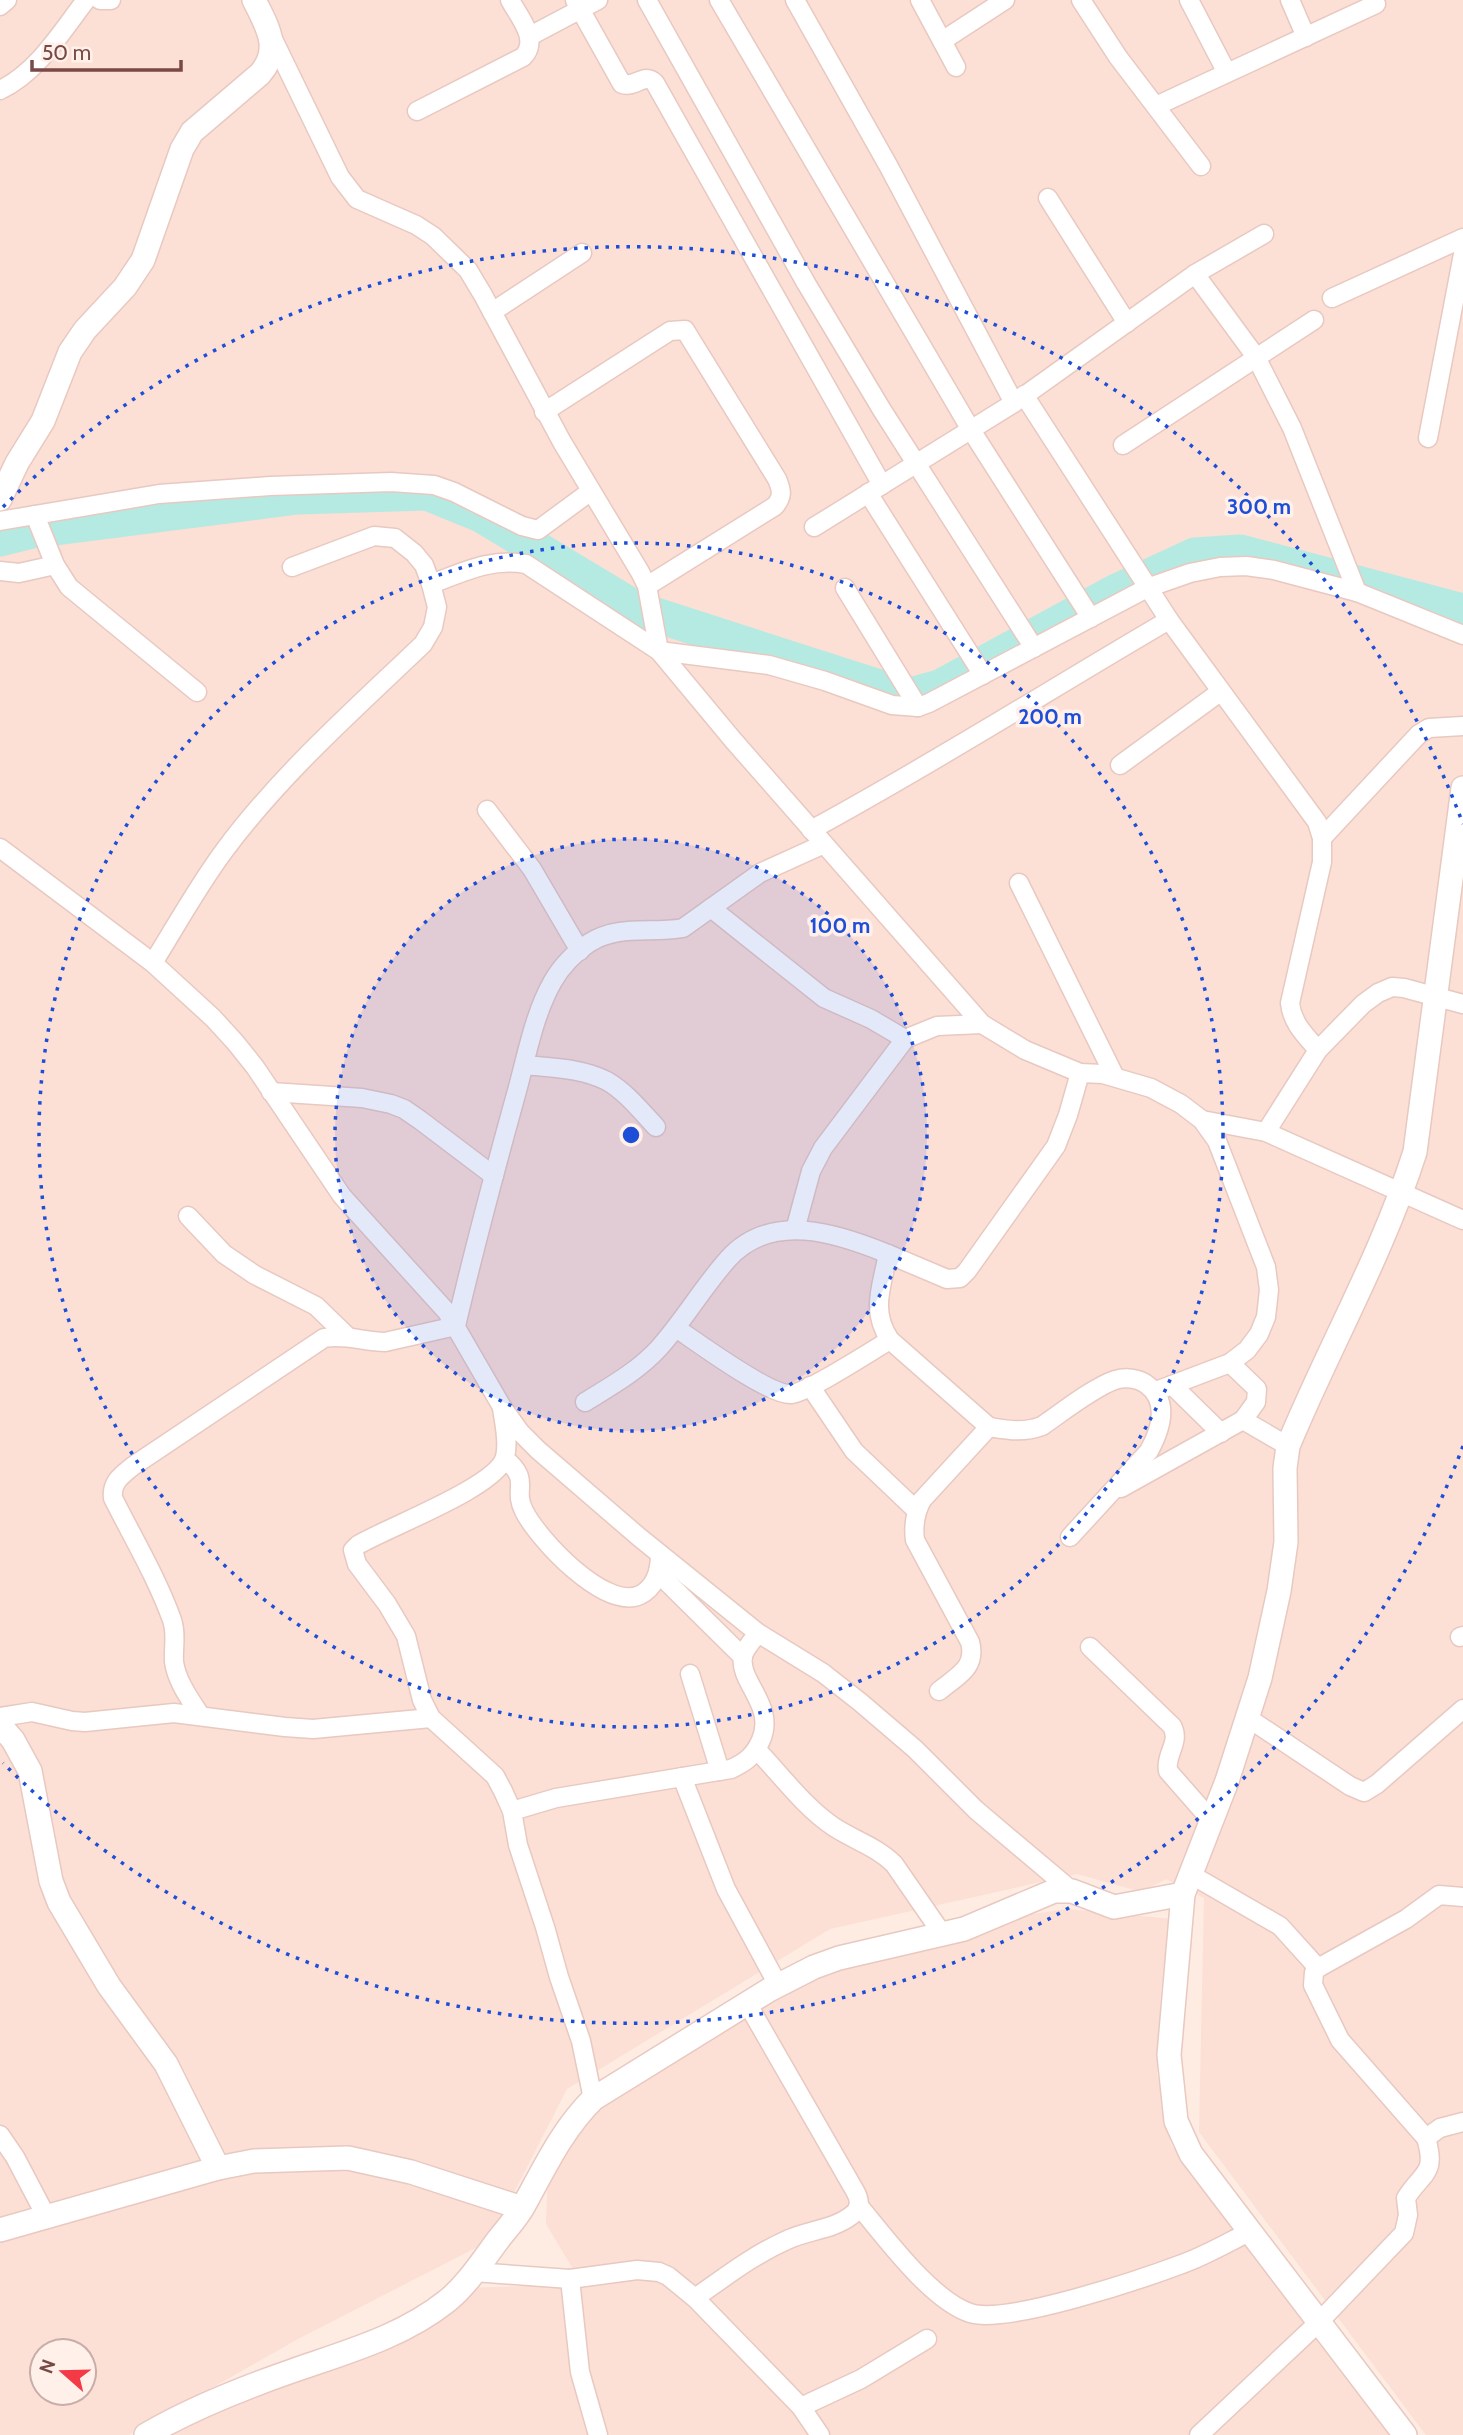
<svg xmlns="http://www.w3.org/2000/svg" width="1463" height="2435" viewBox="0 0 1463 2435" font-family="Cabin,sans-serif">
<rect width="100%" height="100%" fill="#feebe1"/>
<g fill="#fcdfd5" fill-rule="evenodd">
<path d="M 0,0 L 1463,0 L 1463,2435 L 1426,2435 L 1199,2132 L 1204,1898 L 1166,1879 L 1142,1892 L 1077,1874 L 830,1929 L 567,2089 L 489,2241 L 298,2339 L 129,2435 L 0,2435 ZM 42,2351 L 84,2351 L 84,2393 L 42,2393 Z"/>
<path d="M 1067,1909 L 1172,1919 L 1161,1992 L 1157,2074 L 1171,2145 L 1399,2435 L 158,2435 L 278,2382 L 461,2288 L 582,2284 L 546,2224 L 548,2169 L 605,2096 L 768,1996 L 871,1954 L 1019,1916 Z"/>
</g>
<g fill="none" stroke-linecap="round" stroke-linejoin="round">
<path stroke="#b4eae2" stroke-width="35" d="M 0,539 L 32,531 L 297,497 L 427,493 L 481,515 L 637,609 L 907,696 L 940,687 L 1115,592 L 1195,555 L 1240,552 L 1463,611"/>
<defs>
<g id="minor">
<path d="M 100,0 L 111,0"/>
<path d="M 575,0 L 622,84 C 636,88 644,72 655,83 L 882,485"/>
<path d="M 647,0 L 806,283 L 882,410 L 1034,648"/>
<path d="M 719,0 L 971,430 L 1091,618"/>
<path d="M 795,0 L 889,167 L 1014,403 L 814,527"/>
<path d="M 920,0 L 956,67"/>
<path d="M 1081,0 L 1118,57 L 1201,166"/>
<path d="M 1189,0 L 1227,73"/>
<path d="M 1290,0 L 1306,37"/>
<path d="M 0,6 L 7,0"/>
<path d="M 530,36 L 598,0"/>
<path d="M 272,37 L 340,177 L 357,199 L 416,225 L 433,236 L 468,270 L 483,295 L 562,442 L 640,572 L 647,586 L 659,651 L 733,740 L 982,1024 L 1025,1050 L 1080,1073 L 1103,1074 L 1151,1088 L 1181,1104 L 1202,1120 L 1217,1141 L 1266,1267 L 1269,1290 L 1266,1317 L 1259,1334 L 1247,1350 L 1230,1363 L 1156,1391"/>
<path d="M 942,41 L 1005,0"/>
<path d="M 0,90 C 37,73 62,31 86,0"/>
<path d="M 1156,106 L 1376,4"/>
<path d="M 417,111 L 523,57 C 540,40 519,17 510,0"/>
<path d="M 1048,198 L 1127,323"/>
<path d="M 1195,274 L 1256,357 L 1292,428 L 1357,592"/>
<path d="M 1332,298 L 1463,238"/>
<path d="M 492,312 L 582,253"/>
<path d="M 1024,395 L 1169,620 L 1317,822 L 1322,838 L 1322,862 L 1290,1003 C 1292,1023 1305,1035 1318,1050"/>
<path d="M 1017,401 L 1195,274 L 1264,234"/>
<path d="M 544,412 L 670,331 L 685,330 L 777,479 C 782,491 783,496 775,506 L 647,586"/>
<path d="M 1428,438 L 1463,254"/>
<path d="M 1123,445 L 1314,320"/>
<path d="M 868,493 L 983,675"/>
<path d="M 35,515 L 55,565 L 69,587 L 197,692"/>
<path d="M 0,521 L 159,494 L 270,486 L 391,482 L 434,485 L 454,492 L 522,526 L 538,530 L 591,491"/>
<path d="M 0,571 L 19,573 L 55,565"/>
<path d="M 431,584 C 464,572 490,558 526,564 L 659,651 L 769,665 L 825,681 L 892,705 L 918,707 L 929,703 L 1147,588 L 1190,573 L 1220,567 L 1246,566 L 1274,570 L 1357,592 L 1463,635"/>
<path d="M 845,588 L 918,707"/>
<path d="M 1120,765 L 1220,692"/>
<path d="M 487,810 L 532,869 L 580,951"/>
<path d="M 811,830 C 933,764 1049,690 1169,620"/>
<path d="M 1322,838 L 1419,734 L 1429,728 L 1463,726"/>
<path d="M 0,848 L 153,963 L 213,1018 L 235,1042 L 255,1067 L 342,1196 L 447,1312 L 502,1407 L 520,1432 L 538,1450 L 639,1537 L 758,1633 L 823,1673 L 860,1702 L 915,1749 L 976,1810 L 1072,1891"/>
<path d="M 1019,883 L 1115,1077"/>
<path d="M 711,908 L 824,998 L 871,1019 L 905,1039"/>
<path d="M 153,963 C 176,926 198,886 224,851 C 281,774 354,710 423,644 L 433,627 L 437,607 L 431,584 L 424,565 L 414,553 L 395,538 L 374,536 L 292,567"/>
<path d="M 525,1065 C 552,1068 582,1068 607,1081 C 626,1092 641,1111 656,1127"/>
<path d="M 271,1092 L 362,1098 L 391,1104 L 404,1109 L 420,1120 L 494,1176"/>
<path d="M 1202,1120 L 1266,1132 L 1463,1220"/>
<path d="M 1266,1132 L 1318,1050 L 1363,1004 L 1378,993 L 1392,987 L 1404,988 L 1463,1004"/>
<path d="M 188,1216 L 224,1254 L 255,1275 L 316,1306 L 347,1336"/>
<path d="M 795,1230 L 811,1171 L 823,1148 L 905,1039 L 937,1026 L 982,1024"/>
<path d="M 888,1254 L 947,1279 L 960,1278 L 967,1271 L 1056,1146 L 1068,1115 L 1080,1073"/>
<path d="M 676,1328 C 697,1342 770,1396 791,1394 C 809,1392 871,1351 890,1340"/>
<path d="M 1230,1363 L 1257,1389 L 1256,1402 L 1243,1420 L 1288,1446"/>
<path d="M 1172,1385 L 1221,1433"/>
<path d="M 810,1386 L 854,1451 L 916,1510"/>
<path d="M 585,1402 C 611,1386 638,1371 659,1348 C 684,1320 703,1287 728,1259 C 771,1211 837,1233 888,1254 C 882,1286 870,1311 890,1340 L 989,1427"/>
<path d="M 502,1408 C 504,1423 509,1442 505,1457 C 497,1487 388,1527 358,1545 L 353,1550 L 357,1564 L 387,1604 L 406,1636 L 422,1700 L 431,1718 L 495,1776 L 503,1791 L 512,1811 L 518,1845 L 545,1927 L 559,1977 L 581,2041 L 593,2099"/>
<path d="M 505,1459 C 532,1481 512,1488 524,1511 C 538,1539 605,1611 640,1595 C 656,1587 660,1570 660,1554"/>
<path d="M 1121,1488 L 1243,1420"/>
<path d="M 658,1573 L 743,1657"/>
<path d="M 1460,1637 L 1463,1636"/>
<path d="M 1090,1647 L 1172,1726 C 1181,1742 1165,1754 1168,1771 L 1211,1820"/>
<path d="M 690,1674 L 720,1771"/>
<path d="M 939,1691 C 957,1676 977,1668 970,1642 L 915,1540 C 913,1525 915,1513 922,1500 L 989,1427 C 1008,1430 1023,1433 1042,1426 C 1061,1413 1094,1387 1115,1380 C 1125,1377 1138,1378 1146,1384 C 1170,1401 1161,1429 1149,1451 L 1070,1537"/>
<path d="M 200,1715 C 190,1699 177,1682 174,1662 C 173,1648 177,1634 172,1620 C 157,1578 133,1538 113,1498 C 111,1482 122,1475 133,1466 L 324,1338 C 346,1334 364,1342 385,1342 L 456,1326 C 474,1249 494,1174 515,1098 C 526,1060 533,1016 553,981 C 561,967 575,952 589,943 C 619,924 650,934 683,928 L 760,873 L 824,844"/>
<path d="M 0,1717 L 32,1712 L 72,1721 L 85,1722 L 174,1713 L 285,1727 L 313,1729 L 431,1718"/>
<path d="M 1248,1718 L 1350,1786 L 1364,1792 L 1377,1784 L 1463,1709"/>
<path d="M 757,1750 C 781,1775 805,1808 834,1827 C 854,1840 877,1847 894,1864 L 943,1935"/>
<path d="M 682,1777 L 726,1889 L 778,1985"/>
<path d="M 512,1811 L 556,1798 L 731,1769 C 746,1762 754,1756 761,1740 C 776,1705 738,1682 743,1656 C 745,1648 753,1640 758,1633"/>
<path d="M 1190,1874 L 1280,1926 L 1318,1968"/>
<path d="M 0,2135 L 15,2157 L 46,2216"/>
<path d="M 1426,2138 L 1440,2128 L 1463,2122"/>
<path d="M 859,2206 C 885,2237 931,2300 970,2313 C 1006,2325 1142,2279 1182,2264 C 1205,2256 1227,2243 1249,2232"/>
<path d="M 474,2272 L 570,2279 L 637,2270 L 659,2272 L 668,2276 L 695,2298 L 801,2407 L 820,2435"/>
<path d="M 570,2279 L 580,2372 L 598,2435"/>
<path d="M 695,2298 C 725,2277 753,2255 787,2240 C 808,2230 833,2230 852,2215 C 861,2208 860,2200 855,2191 L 747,2003"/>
<path d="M 801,2407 L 861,2379 L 927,2339"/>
<path d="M 1199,2435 L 1318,2323 L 1404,2233 L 1408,2215 L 1406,2198 C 1422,2172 1437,2175 1426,2138 L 1340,2040 L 1313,1985 L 1314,1972 L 1318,1968 L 1406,1919 L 1439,1895 L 1463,1897"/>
</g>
<g id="tertiary">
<path d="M 0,499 L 17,463 L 43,421 L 70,352 L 85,330 L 125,287 L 143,260 L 182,149 L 192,132 L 260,74 C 282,49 267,26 254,0"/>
<path d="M 0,1725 L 13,1740 L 30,1771 L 51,1881 L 59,1902 L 109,1986 L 166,2064 L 218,2168"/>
<path d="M 0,2230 L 218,2168 L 254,2161 L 348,2158 L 411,2172 L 522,2208"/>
<path d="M 146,2435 C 192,2408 243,2388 292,2371 C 346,2352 402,2337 447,2301 C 467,2285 483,2260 498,2240 C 507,2228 517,2218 524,2205 C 545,2167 562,2130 593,2099 L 769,1990 L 814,1967 L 839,1958 L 964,1929 L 1054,1891 L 1072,1891 L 1114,1907 L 1183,1894"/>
<path d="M 1405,2435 L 1191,2154 L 1176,2121 L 1169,2055 L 1183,1894 L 1227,1781 L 1260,1678 L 1279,1591 L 1286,1542 L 1285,1468 L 1288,1446 C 1329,1347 1382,1255 1415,1152 L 1463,788"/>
</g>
</defs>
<use href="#minor" stroke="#e8c9c1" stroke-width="21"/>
<use href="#tertiary" stroke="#e8c9c1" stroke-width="26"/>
<use href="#minor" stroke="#fff" stroke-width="18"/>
<use href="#tertiary" stroke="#fff" stroke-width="23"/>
</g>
<circle cx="631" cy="1135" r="296" fill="#1d4ed8" fill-opacity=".12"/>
<g fill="none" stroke="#1d4ed8" stroke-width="3.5" stroke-dasharray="3.5 7">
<circle cx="631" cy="1135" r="296"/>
<circle cx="631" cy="1135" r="592"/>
<path d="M1463 1446A888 888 0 0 1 3 1763M3 507A888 888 0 0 1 1463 824"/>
</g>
<circle cx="631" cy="1135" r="10" fill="#1d4ed8" stroke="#fff0ea" stroke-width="3.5"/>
<g font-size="21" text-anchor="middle" font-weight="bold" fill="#1d4ed8" stroke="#fff0ea" stroke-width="7" stroke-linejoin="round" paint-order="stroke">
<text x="1259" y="514">300 m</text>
<text x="1050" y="724">200 m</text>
<text x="840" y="933">100 m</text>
</g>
<g transform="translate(63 2372) rotate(290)"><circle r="33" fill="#fff0ea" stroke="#c9ada8" stroke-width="2"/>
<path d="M0-5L12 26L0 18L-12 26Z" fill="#f43a47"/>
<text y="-10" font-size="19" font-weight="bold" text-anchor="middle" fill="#784945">N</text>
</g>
<path d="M32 60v10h149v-10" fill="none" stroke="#784945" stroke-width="3.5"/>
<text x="42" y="60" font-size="21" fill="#784945" stroke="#fff0ea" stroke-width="5" paint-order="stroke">50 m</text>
</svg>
